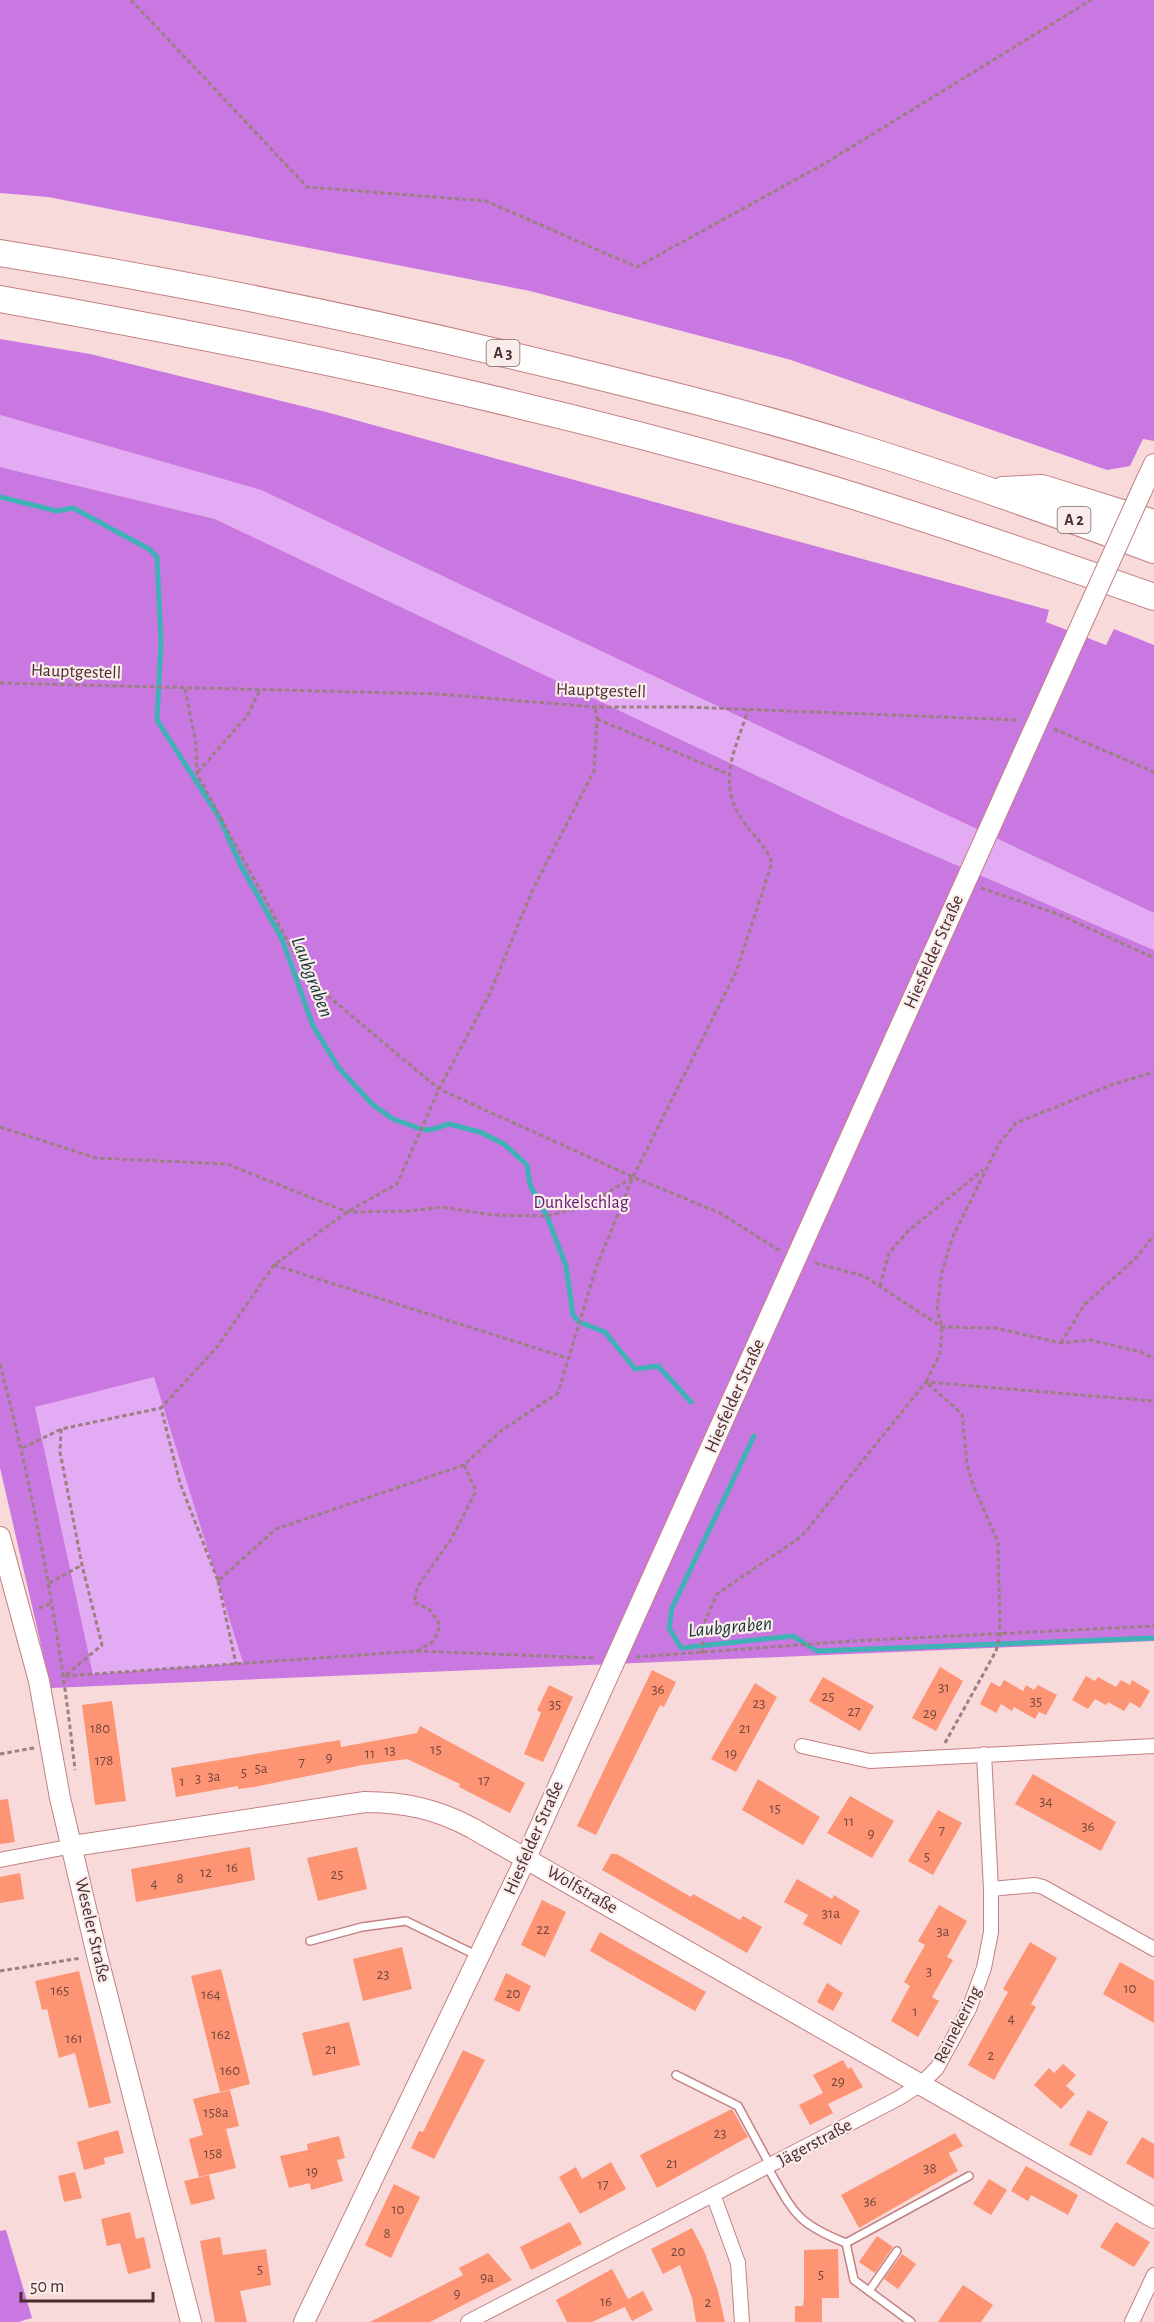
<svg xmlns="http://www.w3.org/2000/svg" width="1154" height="2322" viewBox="0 0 1154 2322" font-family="'Alegreya Sans',sans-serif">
<rect width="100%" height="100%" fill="#f9dada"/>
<g fill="#e2abf3">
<path d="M 0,415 L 261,490 L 1154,913 L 1154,950 L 842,816 L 215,519 L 0,467 Z"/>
<path d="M 154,1376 L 243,1663 L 93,1674 L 35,1407 Z"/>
</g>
<g fill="#c978e1" fill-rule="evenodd">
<path d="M 0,0 L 1154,0 L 1154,441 L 1143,439 L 1130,466 L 1107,470 L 791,360 L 530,291 L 48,197 L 0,193 Z"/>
<path d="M 0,339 L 90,354 L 326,412 L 1049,610 L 1046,622 L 1106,645 L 1114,629 L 1154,645 L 1154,913 L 261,490 L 0,415 Z"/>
<path d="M 0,467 L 215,519 L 842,816 L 1154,950 L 1154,1641 L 51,1688 L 0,1468 ZM 154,1377 L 243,1663 L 93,1674 L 35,1407 Z"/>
<path d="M 6,2230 L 32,2318 L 18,2322 L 0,2322 L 0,2231 Z"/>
</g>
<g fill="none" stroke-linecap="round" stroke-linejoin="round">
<g stroke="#3fb2b6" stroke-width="5">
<path d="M 0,497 L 57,511 L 73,508 L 149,549 L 157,557 L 161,643 L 157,720 L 219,817 L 241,866 L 282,939 L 313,1026 L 339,1068 L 372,1104 L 393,1119 L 421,1129 L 430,1130 L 449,1124 L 480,1132 L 504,1144 L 527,1165 L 530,1185 L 547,1216 L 566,1266 L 573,1315 L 579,1322 L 605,1332 L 635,1369 L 658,1366 L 691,1402"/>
<path d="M 754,1436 L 672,1608 L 669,1628 L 681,1648 L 793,1636 L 817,1651 L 1154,1638"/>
</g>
</g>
<g fill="#fd9474">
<path d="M 940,1667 L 963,1681 L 936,1731 L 912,1718 Z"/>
<path d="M 652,1670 L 676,1682 L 664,1707 L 660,1705 L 596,1835 L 577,1826 Z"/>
<path d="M 1086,1676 L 1095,1681 L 1098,1677 L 1116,1687 L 1121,1680 L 1130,1685 L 1132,1680 L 1150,1691 L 1140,1708 L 1130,1702 L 1124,1711 L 1108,1702 L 1106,1705 L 1095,1699 L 1088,1709 L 1072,1700 Z"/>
<path d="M 823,1677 L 874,1706 L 860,1731 L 809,1701 Z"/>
<path d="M 1004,1680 L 1023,1691 L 1026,1685 L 1034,1690 L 1038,1685 L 1057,1695 L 1046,1715 L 1039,1712 L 1035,1719 L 1014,1707 L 1012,1711 L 1001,1704 L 996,1713 L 980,1704 L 991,1682 L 1000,1687 Z"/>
<path d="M 755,1683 L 777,1697 L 736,1772 L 711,1759 Z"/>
<path d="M 549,1685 L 573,1697 L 543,1762 L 524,1754 L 541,1713 L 537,1710 Z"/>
<path d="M 112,1701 L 126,1801 L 95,1805 L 82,1705 Z"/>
<path d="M 420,1726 L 525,1783 L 510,1813 L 459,1787 L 460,1784 L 407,1759 L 362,1765 L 254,1787 L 238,1789 L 238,1786 L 176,1797 L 171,1768 L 340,1740 L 341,1747 L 417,1733 Z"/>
<path d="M 1033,1774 L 1116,1822 L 1101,1851 L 1015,1804 Z"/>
<path d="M 758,1779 L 820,1817 L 803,1845 L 742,1810 Z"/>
<path d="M 850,1796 L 894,1821 L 872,1858 L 827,1833 Z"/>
<path d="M 8,1799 L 15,1842 L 0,1844 L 0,1800 Z"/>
<path d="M 938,1810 L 962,1823 L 933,1875 L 908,1861 Z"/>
<path d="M 250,1847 L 255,1880 L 136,1902 L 131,1869 Z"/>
<path d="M 357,1847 L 367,1889 L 318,1901 L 307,1858 Z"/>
<path d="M 611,1854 L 617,1854 L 691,1897 L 693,1894 L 740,1920 L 743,1916 L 762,1927 L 747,1953 L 602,1870 Z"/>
<path d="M 20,1873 L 24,1899 L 0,1903 L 0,1877 Z"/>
<path d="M 797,1879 L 832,1899 L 834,1895 L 860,1911 L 841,1945 L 803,1924 L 808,1915 L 784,1902 Z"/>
<path d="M 542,1900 L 566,1912 L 545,1957 L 521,1945 Z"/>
<path d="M 939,1905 L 967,1921 L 947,1957 L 953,1960 L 932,1997 L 939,2001 L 918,2037 L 891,2021 L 910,1986 L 904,1982 L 925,1945 L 918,1941 Z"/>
<path d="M 600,1932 L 706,1992 L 695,2011 L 590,1951 Z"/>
<path d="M 1030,1942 L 1057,1958 L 1031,2004 L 1036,2007 L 994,2080 L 968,2065 L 1008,1992 L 1003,1989 Z"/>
<path d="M 402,1947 L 412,1989 L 363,2001 L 353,1959 Z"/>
<path d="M 1120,1962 L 1154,1981 L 1154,2023 L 1103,1994 Z"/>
<path d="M 221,1969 L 250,2084 L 220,2092 L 191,1976 Z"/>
<path d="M 79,1971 L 111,2103 L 89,2108 L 75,2053 L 59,2058 L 47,2009 L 42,2010 L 35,1981 Z"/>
<path d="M 506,1973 L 531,1986 L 519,2012 L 494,2000 Z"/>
<path d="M 827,1983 L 843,1993 L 833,2011 L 817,2002 Z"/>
<path d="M 349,2022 L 360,2065 L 313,2076 L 302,2033 Z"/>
<path d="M 463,2050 L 485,2060 L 434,2159 L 411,2148 L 419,2131 L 423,2132 Z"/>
<path d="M 843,2060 L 848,2069 L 851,2067 L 863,2087 L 828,2104 L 833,2113 L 810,2125 L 799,2105 L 823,2093 L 813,2075 Z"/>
<path d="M 1063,2064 L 1076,2075 L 1066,2086 L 1075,2094 L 1061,2109 L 1034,2085 L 1049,2068 L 1054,2073 Z"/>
<path d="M 230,2090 L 239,2126 L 226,2129 L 236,2168 L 199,2177 L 189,2139 L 203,2135 L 193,2099 Z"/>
<path d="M 732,2109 L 748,2137 L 657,2188 L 640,2155 Z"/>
<path d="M 1088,2110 L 1108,2122 L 1091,2156 L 1069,2145 Z"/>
<path d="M 118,2130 L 124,2153 L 104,2158 L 105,2164 L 84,2170 L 77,2142 Z"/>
<path d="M 955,2133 L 963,2146 L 949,2153 L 944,2144 L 958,2171 L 859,2228 L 841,2195 Z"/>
<path d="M 339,2136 L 345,2158 L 337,2160 L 343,2181 L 311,2190 L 310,2183 L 289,2188 L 280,2156 L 308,2150 L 307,2144 Z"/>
<path d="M 1142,2137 L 1154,2144 L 1154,2179 L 1126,2163 Z"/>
<path d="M 611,2162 L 626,2189 L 580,2214 L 559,2177 L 576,2167 L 582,2179 Z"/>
<path d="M 1026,2166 L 1078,2195 L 1068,2215 L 1031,2195 L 1028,2201 L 1011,2191 Z"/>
<path d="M 75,2172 L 82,2198 L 64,2202 L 58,2176 Z"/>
<path d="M 209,2175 L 215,2199 L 191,2205 L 184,2181 Z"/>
<path d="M 989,2179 L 1007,2190 L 991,2215 L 973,2204 Z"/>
<path d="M 394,2184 L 420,2197 L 391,2258 L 365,2245 Z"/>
<path d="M 130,2212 L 136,2239 L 144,2237 L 151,2268 L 128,2274 L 120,2243 L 107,2246 L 101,2219 Z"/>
<path d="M 570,2222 L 582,2244 L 531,2270 L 520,2247 Z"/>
<path d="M 1116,2222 L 1150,2242 L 1134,2267 L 1100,2247 Z"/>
<path d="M 692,2228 L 705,2253 L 718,2291 L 725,2322 L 696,2322 L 692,2298 L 680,2265 L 663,2274 L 651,2249 Z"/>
<path d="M 877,2236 L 893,2247 L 875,2273 L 859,2262 Z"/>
<path d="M 220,2237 L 223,2255 L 266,2249 L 271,2285 L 240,2291 L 247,2322 L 215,2322 L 200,2241 Z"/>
<path d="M 838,2249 L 839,2298 L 822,2298 L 822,2322 L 795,2322 L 795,2306 L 803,2306 L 804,2298 L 804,2250 Z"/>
<path d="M 488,2253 L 512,2280 L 430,2322 L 370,2322 L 463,2275 L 459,2268 Z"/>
<path d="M 902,2254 L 916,2264 L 898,2289 L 884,2279 Z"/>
<path d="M 612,2269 L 628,2299 L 643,2291 L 653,2310 L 632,2321 L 625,2307 L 592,2322 L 567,2322 L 556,2300 Z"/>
<path d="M 963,2285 L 993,2305 L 981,2322 L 938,2322 Z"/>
</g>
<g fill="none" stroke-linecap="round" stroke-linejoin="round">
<defs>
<g id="lane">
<path d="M 310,1941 L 362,1927 L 406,1921 L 476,1955"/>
<path d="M 676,2075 L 738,2106 L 771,2167"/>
<path d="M 768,2168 C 794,2213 796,2223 846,2243 L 969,2176"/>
<path d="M 846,2243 L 854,2280 L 911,2322"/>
<path d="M 869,2291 L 897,2251"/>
</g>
<g id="street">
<path d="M 802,1746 L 870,1761 L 1154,1746"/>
<path d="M 0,1860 L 73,1846"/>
<path d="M 991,1889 L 1035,1885 L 1043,1887 L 1154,1949"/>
<path d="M 714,2197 L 738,2263 L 742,2322"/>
<path d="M 468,2322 L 899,2098 L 921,2084 L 937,2068 L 969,2009 L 984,1968 L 991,1932 L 991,1889 L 984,1754"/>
<path d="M 1132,2322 L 1154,2275"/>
</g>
<g id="secondary">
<path d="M 1141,492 L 1154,464"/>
<path d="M 0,1537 L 39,1681 L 60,1798 L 97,1955 L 191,2322"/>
<path d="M 73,1846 L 365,1802 C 404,1802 437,1809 472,1828 L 1154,2218"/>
<path d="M 304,2322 L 526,1858 L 1082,623"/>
</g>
<g id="highway">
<path d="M 0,253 C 194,284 385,324 576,371 C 669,394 762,417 854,446 C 955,477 1054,513 1154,550"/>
<path d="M 0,299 C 275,348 550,405 818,485 C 931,519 1043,558 1154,597"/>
<path d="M 1003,490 L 1042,488 L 1154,523"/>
</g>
</defs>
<use href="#lane" stroke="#c48082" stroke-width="10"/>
<use href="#street" stroke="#c48082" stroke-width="16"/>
<use href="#secondary" stroke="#c48082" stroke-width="22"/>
<use href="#highway" stroke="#c48082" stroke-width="28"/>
<g stroke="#9c7f7f" stroke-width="3" stroke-dasharray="4.5 3" stroke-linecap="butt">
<path d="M 131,0 L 307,187 L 486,201 L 637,267 L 824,164 L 1091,0"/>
<path d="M 0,683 L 439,694 L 595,707 L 687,707 L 1018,720"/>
<path d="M 185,689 L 196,744 L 197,774 L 309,980 L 439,1089 L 633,1177"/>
<path d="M 597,719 L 728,774"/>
<path d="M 1054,729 L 1154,772"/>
<path d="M 198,772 L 247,716 L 260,690"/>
<path d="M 981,888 L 1058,914 L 1154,958"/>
<path d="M 0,1127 L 96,1158 L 227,1164 L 347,1212 L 409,1211 L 442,1207 L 492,1215 L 547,1216 L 584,1207 L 633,1177 L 720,1213 L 780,1251"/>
<path d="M 815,1263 L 864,1276 L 942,1327 L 995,1328 L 1061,1343 L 1090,1340 L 1141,1352 L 1154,1359"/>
<path d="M 274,1265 L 567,1358"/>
<path d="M 880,1286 L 889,1253 L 908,1231 L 983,1170"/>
<path d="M 1061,1343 L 1084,1305 L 1136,1258 L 1154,1235"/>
<path d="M 0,1364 C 35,1498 60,1633 75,1770"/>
<path d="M 61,1429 L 60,1452 L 82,1565 L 102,1645 L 66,1675"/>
<path d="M 23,1448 L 61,1429 L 161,1408"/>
<path d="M 464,1465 L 276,1529 L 218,1581 L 180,1483 L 161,1408 L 218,1346 L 274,1265 L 347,1212 L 397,1184 L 439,1089 L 490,993 L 533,889 L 594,771 L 597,719 L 595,707"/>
<path d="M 218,1581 L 236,1664"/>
<path d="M 49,1583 L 82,1565"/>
<path d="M 39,1608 L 52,1603"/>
<path d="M 417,1651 L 434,1641 L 440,1625 L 430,1610 L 414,1602 L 418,1586 L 452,1538 L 476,1491 L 464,1465 L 501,1431 L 558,1393 L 596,1268 L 633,1177 L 736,972 L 772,863 C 767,846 753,836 743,821 C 716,782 735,751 748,710"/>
<path d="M 702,1653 L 705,1621 L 717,1594 L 802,1536 L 926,1382 L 1154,1401"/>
<path d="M 636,1657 L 852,1641 L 1154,1626"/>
<path d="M 65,1676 L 417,1651 L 596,1658"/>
<path d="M 945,1743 L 996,1651 L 1000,1634 L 998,1542 L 973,1485 L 967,1464 L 962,1414 L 926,1382 L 940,1353 L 942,1327 L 937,1309 L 942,1272 L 953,1236 L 999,1144 L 1016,1123 L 1111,1085 L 1154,1072"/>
<path d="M 0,1754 L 34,1748"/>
<path d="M 0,1971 L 81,1958"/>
</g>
<use href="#lane" stroke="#fff" stroke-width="7"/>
<use href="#street" stroke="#fff" stroke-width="14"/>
<use href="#secondary" stroke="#fff" stroke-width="20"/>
<use href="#highway" stroke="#fff" stroke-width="26"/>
<defs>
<path id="secondary-bridge" d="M 1082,623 L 1141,492"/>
</defs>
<use href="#secondary-bridge" stroke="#c48082" stroke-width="22" stroke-linecap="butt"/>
<use href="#secondary-bridge" stroke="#fff" stroke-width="20"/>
</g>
<g text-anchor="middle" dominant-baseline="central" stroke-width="4.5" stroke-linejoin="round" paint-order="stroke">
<g font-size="15" fill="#76473f">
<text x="944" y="1687">31</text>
<text x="658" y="1689">36</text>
<text x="828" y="1696">25</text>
<text x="1036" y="1701">35</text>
<text x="759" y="1703">23</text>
<text x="555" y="1704">35</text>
<text x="854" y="1711">27</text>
<text x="930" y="1713">29</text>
<text x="100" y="1728">180</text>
<text x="745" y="1728">21</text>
<text x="436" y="1749">15</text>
<text x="390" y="1750">13</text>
<text x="370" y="1753">11</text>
<text x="731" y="1753">19</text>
<text x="329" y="1757">9</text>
<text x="104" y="1760">178</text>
<text x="302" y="1762">7</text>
<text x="261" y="1768">5a</text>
<text x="244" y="1772">5</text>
<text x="214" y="1776">3a</text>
<text x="198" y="1778">3</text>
<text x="484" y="1780">17</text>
<text x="182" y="1781">1</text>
<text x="1046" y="1801">34</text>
<text x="775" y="1808">15</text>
<text x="849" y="1821">11</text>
<text x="1088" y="1826">36</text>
<text x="942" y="1830">7</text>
<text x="871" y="1833">9</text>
<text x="927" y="1856">5</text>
<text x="232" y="1867">16</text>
<text x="206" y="1872">12</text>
<text x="337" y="1874">25</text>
<text x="180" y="1878">8</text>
<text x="154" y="1883">4</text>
<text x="831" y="1913">31a</text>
<text x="543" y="1929">22</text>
<text x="943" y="1931">3a</text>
<text x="929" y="1971">3</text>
<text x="383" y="1974">23</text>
<text x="1130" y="1988">10</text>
<text x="60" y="1990">165</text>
<text x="513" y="1993">20</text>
<text x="211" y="1994">164</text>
<text x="915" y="2011">1</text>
<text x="1011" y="2018">4</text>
<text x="221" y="2034">162</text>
<text x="74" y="2038">161</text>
<text x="331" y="2049">21</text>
<text x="991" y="2055">2</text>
<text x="230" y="2070">160</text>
<text x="838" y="2081">29</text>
<text x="216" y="2112">158a</text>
<text x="720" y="2133">23</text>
<text x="213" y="2153">158</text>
<text x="672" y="2163">21</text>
<text x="930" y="2168">38</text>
<text x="312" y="2171">19</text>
<text x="603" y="2184">17</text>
<text x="870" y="2201">36</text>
<text x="398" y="2209">10</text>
<text x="387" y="2233">8</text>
<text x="678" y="2251">20</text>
<text x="260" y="2269">5</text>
<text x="821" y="2274">5</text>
<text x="487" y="2277">9a</text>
<text x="457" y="2293">9</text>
<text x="606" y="2301">16</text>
<text x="708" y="2302">2</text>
</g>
<g fill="#fbecec" stroke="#7e6666" stroke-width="1.5">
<rect x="486.5" y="340" width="33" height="26" rx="4.5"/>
<rect x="1057.5" y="507" width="33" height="26" rx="4.5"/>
</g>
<g font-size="16" font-weight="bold" fill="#492d2d">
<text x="503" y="353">A 3</text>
<text x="1074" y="520">A 2</text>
</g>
<g font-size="18" fill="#492d2d" stroke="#fbecec">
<text transform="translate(76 672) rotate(2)">Hauptgestell</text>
<text transform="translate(601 691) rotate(2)">Hauptgestell</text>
<text transform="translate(934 952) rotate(-66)">Hiesfelder Straße</text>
<text transform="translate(735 1396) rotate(-66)">Hiesfelder Straße</text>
<text transform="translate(534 1838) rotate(-66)">Hiesfelder Straße</text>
<text transform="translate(582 1890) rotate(30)">Wolfstraße</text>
<text transform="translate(92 1930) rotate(77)">Weseler Straße</text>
<text transform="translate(958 2025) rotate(-63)">Reinekering</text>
<text transform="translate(815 2143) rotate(-28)">Jägerstraße</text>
</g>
<g font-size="18" fill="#611575" stroke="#fbecec">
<text x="581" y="1203">Dunkelschlag</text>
</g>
<g font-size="20" font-style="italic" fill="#113435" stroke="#fbecec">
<text transform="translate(312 977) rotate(69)">Laubgraben</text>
<text transform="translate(730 1627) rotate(-5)">Laubgraben</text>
</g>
</g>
<path d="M21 2292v9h132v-9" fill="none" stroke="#492d2d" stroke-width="3"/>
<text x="30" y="2292" font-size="18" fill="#492d2d" stroke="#fbecec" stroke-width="4.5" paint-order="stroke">50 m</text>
</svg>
